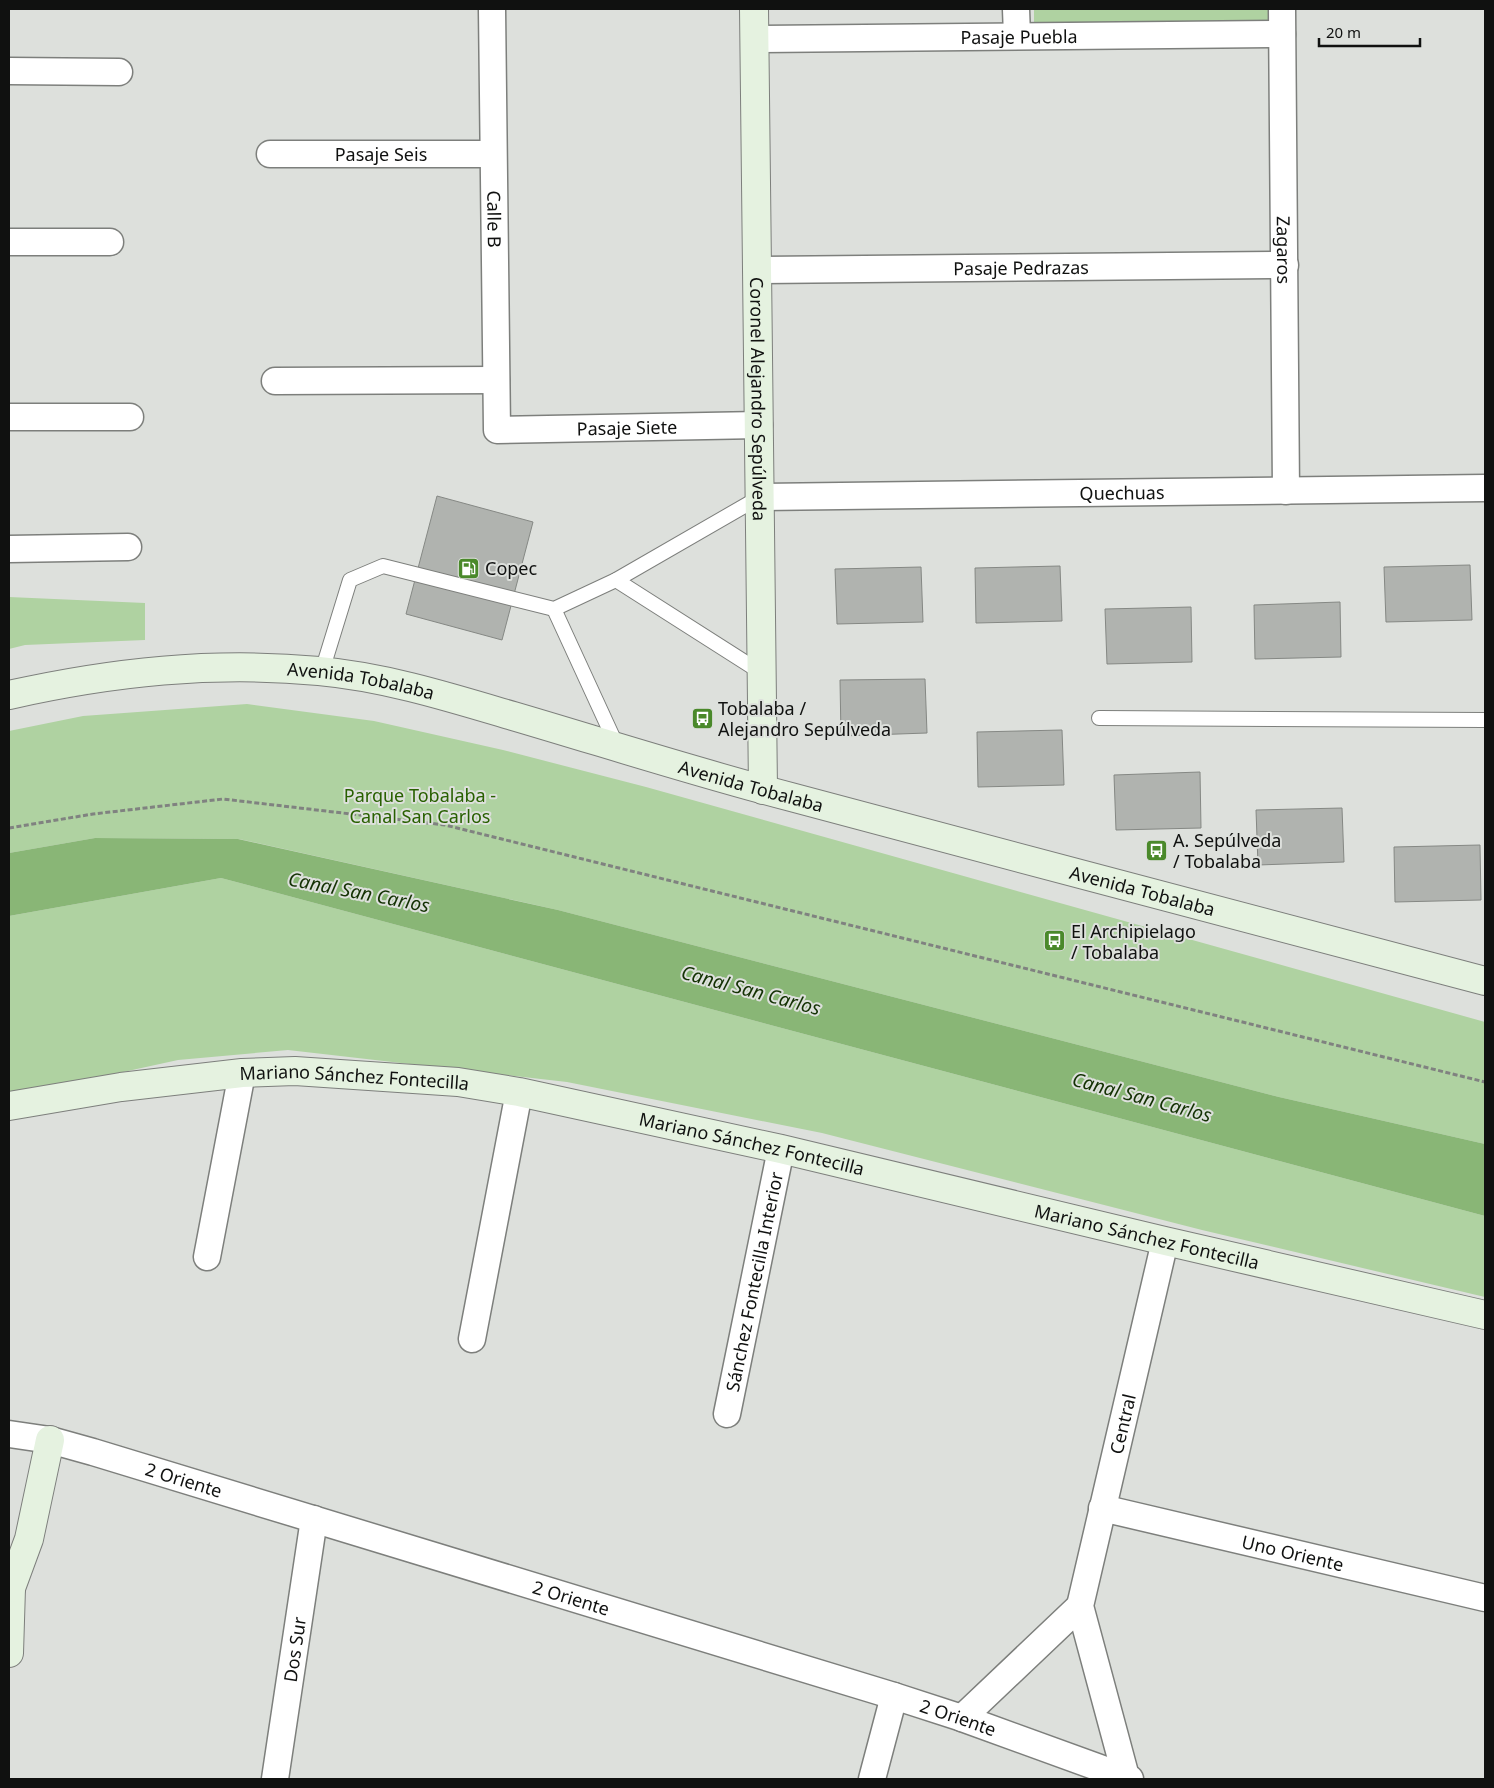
<svg xmlns="http://www.w3.org/2000/svg" width="1494" height="1788" viewBox="0 0 1494 1788" font-family="'Noto Sans',sans-serif">
<rect width="100%" height="100%" fill="#dde0dc"/>
<g fill="#afd2a1">
<path d="M 1034,9 L 1269,9 L 1269,23 L 1034,29 Z"/>
<path d="M 9,597 L 145,603 L 145,640 L 25,645 L 9,649 Z"/>
<path d="M 247,704 L 374,721 L 503,750 L 646,787 L 1485,1022 L 1485,1144 L 1279,1097 L 558,910 L 239,839 L 95,838 L 9,853 L 9,731 L 83,716 Z"/>
<path d="M 221,878 L 1485,1216 L 1485,1297 L 1202,1230 L 822,1133 L 567,1082 L 288,1050 L 178,1060 L 9,1097 L 9,916 Z"/>
</g>
<path fill="#89b676" d="M 95,838 L 238,839 L 558,910 L 1279,1097 L 1485,1144 L 1485,1216 L 221,878 L 9,916 L 9,853 Z"/>
<g fill="#b0b3af" stroke="#858884">
<path d="M 437,496 L 533,522 L 502,640 L 406,614 Z"/>
<path d="M 1470,565 L 1472,620 L 1386,622 L 1384,567 Z"/>
<path d="M 1060,566 L 1062,621 L 976,623 L 975,568 Z"/>
<path d="M 921,567 L 923,622 L 837,624 L 835,569 Z"/>
<path d="M 1340,602 L 1341,657 L 1255,659 L 1254,605 Z"/>
<path d="M 1191,607 L 1192,662 L 1107,664 L 1105,609 Z"/>
<path d="M 925,679 L 927,733 L 841,736 L 840,680 Z"/>
<path d="M 1062,730 L 1064,785 L 978,787 L 977,732 Z"/>
<path d="M 1200,772 L 1201,828 L 1116,830 L 1114,775 Z"/>
<path d="M 1342,808 L 1344,862 L 1258,865 L 1256,810 Z"/>
<path d="M 1480,845 L 1481,900 L 1395,902 L 1394,847 Z"/>
</g>
<g fill="none" stroke-linecap="round" stroke-linejoin="round">
<defs>
<g id="lane">
<path d="M 616,580 L 762,673"/>
<path d="M 554,609 L 617,746"/>
<path d="M 322,671 L 350,580 L 383,566 L 554,609 L 616,580 L 760,497"/>
<path d="M 1099,718 L 1485,720"/>
</g>
<g id="street">
<path id="s1" d="M 492,9 L 497,430 L 759,425"/>
<path d="M 1016,9 L 1017,36"/>
<path id="s2" d="M 1282,9 L 1286,491"/>
<path id="s3" d="M 755,39 L 1282,34"/>
<path d="M 9,71 L 119,72"/>
<path id="s4" d="M 270,154 L 493,154"/>
<path d="M 9,242 L 110,242"/>
<path id="s5" d="M 757,270 L 1285,265"/>
<path d="M 275,381 L 496,380"/>
<path d="M 9,417 L 130,417"/>
<path id="s6" d="M 760,497 L 1485,488"/>
<path d="M 9,549 L 128,547"/>
<path d="M 207,1257 L 242,1073"/>
<path d="M 472,1339 L 519,1092"/>
<path id="s7" d="M 727,1414 L 781,1149"/>
<path id="s8" d="M 9,1434 L 50,1440 L 93,1452 L 894,1696 L 962,1718 L 1130,1779"/>
<path id="s9" d="M 1102,1508 L 1485,1598"/>
<path d="M 962,1718 L 1080,1606"/>
<path id="s10" d="M 1126,1777 L 1080,1606 L 1165,1241"/>
<path id="s11" d="M 275,1779 L 314,1519"/>
<path d="M 872,1779 L 894,1696"/>
</g>
<g id="secondary">
<path id="s12" d="M 754,9 L 763,790"/>
<path id="s13" d="M 9,695 C 112,672 213,661 319,671 C 385,677 449,697 513,716 C 605,743 698,773 791,797 C 1022,859 1254,920 1485,981"/>
<path id="s14" d="M 9,1106 L 121,1087 L 242,1073 L 295,1071 L 458,1082 L 519,1092 L 781,1149 L 1165,1241 L 1485,1315"/>
<path d="M 9,1575 L 11,1588 L 9,1653"/>
<path d="M 11,1588 L 29,1539 L 50,1440"/>
</g>
</defs>
<use href="#lane" stroke="#7d7f7c" stroke-width="16"/>
<use href="#street" stroke="#7d7f7c" stroke-width="29"/>
<use href="#secondary" stroke="#7d7f7c" stroke-width="30"/>
<path stroke="#808280" stroke-width="3" stroke-dasharray="5 2.5" stroke-linecap="butt" d="M 9,828 L 93,814 L 223,799 L 445,825 L 1485,1082"/>
<use href="#lane" stroke="#fff" stroke-width="14"/>
<use href="#street" stroke="#fff" stroke-width="26"/>
<use href="#secondary" stroke="#e5f2e0" stroke-width="28"/>
</g>
<defs>
<symbol id="fuel-square" viewBox="-11 -11 22 22"><rect x="-9" y="-9" width="18" height="18" rx="4" fill="#4a892a" stroke="#dde0dc"/><path d="M-5.5-6h7V0h2V4h1.3V-2.5L3-4.5l.8-.8L6-3V5H2.5V1h-1V6h-7ZM-4.2-4.7v3.2H.2V-4.7Z" fill="#fff"/></symbol>
<symbol id="bus-square" viewBox="-11 -11 22 22"><rect x="-9" y="-9" width="18" height="18" rx="4" fill="#4a892a" stroke="#dde0dc"/><path d="M-5-6H5V4H4V6H2V4H-2V6H-4V4H-5ZM-3.5-4V0h7V-4ZM-3.5 1.2v1.5H-2V1.2ZM2 1.2v1.5H3.5V1.2Z" fill="#fff"/></symbol>
</defs>
<g fill-rule="evenodd">
<use href="#fuel-square" x="456" y="556" width="25" height="25"/>
<use href="#bus-square" x="690" y="706" width="25" height="25"/>
<use href="#bus-square" x="1144" y="838" width="25" height="25"/>
<use href="#bus-square" x="1042" y="928" width="25" height="25"/>
</g>
<g text-anchor="middle" dominant-baseline="central" stroke-width="4" stroke-linejoin="round" paint-order="stroke">
<g font-size="18" fill="#101110" stroke="#dde0dc">
<text stroke="none"><textPath href="#s3" startOffset="264">Pasaje Puebla</textPath></text>
<text stroke="none"><textPath href="#s4" startOffset="111">Pasaje Seis</textPath></text>
<text stroke="none"><textPath href="#s1" startOffset="210">Calle B</textPath></text>
<text stroke="none"><textPath href="#s2" startOffset="241">Zagaros</textPath></text>
<text stroke="none"><textPath href="#s5" startOffset="264">Pasaje Pedrazas</textPath></text>
<text stroke="none"><textPath href="#s12" startOffset="390">Coronel Alejandro Sepúlveda</textPath></text>
<text stroke="none"><textPath href="#s1" startOffset="551">Pasaje Siete</textPath></text>
<text stroke="none"><textPath href="#s6" startOffset="362">Quechuas</textPath></text>
<text stroke="none"><textPath href="#s13" startOffset="355">Avenida Tobalaba</textPath></text>
<text stroke="none"><textPath href="#s13" startOffset="760">Avenida Tobalaba</textPath></text>
<text stroke="none"><textPath href="#s13" startOffset="1165">Avenida Tobalaba</textPath></text>
<text stroke="none"><textPath href="#s14" startOffset="348">Mariano Sánchez Fontecilla</textPath></text>
<text stroke="none"><textPath href="#s14" startOffset="752">Mariano Sánchez Fontecilla</textPath></text>
<text stroke="none"><textPath href="#s14" startOffset="1158">Mariano Sánchez Fontecilla</textPath></text>
<text stroke="none"><textPath href="#s7" startOffset="135">Sánchez Fontecilla Interior</textPath></text>
<text stroke="none"><textPath href="#s10" startOffset="364">Central</textPath></text>
<text stroke="none"><textPath href="#s8" startOffset="181">2 Oriente</textPath></text>
<text stroke="none"><textPath href="#s9" startOffset="196">Uno Oriente</textPath></text>
<text stroke="none"><textPath href="#s8" startOffset="586">2 Oriente</textPath></text>
<text stroke="none"><textPath href="#s11" startOffset="131">Dos Sur</textPath></text>
<text stroke="none"><textPath href="#s8" startOffset="991">2 Oriente</textPath></text>
</g>
<g font-size="18" fill="#101110" stroke="#dde0dc" text-anchor="start">
<text x="485" y="568">Copec</text>
<text x="718" y="708">Tobalaba /<tspan x="718" dy="21">Alejandro Sepúlveda</tspan></text>
<text x="1173" y="840">A. Sepúlveda<tspan x="1173" dy="21">/ Tobalaba</tspan></text>
<text x="1071" y="931">El Archipielago<tspan x="1071" dy="21">/ Tobalaba</tspan></text>
</g>
<g font-size="18" fill="#286000" stroke="#dde0dc">
<text x="420" y="795">Parque Tobalaba -<tspan x="420" dy="21">Canal San Carlos</tspan></text>
</g>
<g font-size="19" font-style="italic" fill="#143204" stroke="#dde0dc">
<text transform="translate(359 892) rotate(11)">Canal San Carlos</text>
<text transform="translate(751 990) rotate(15)">Canal San Carlos</text>
<text transform="translate(1142 1097) rotate(15)">Canal San Carlos</text>
</g>
</g>
<rect width="1494" height="1788" fill="none" stroke="#101110" stroke-width="20"/>
<path d="M1319 38v8h101v-8" fill="none" stroke="#101110" stroke-width="2.5"/>
<text x="1326" y="38" font-size="15" fill="#101110" stroke="#dde0dc" stroke-width="4" paint-order="stroke">20 m</text>
</svg>
